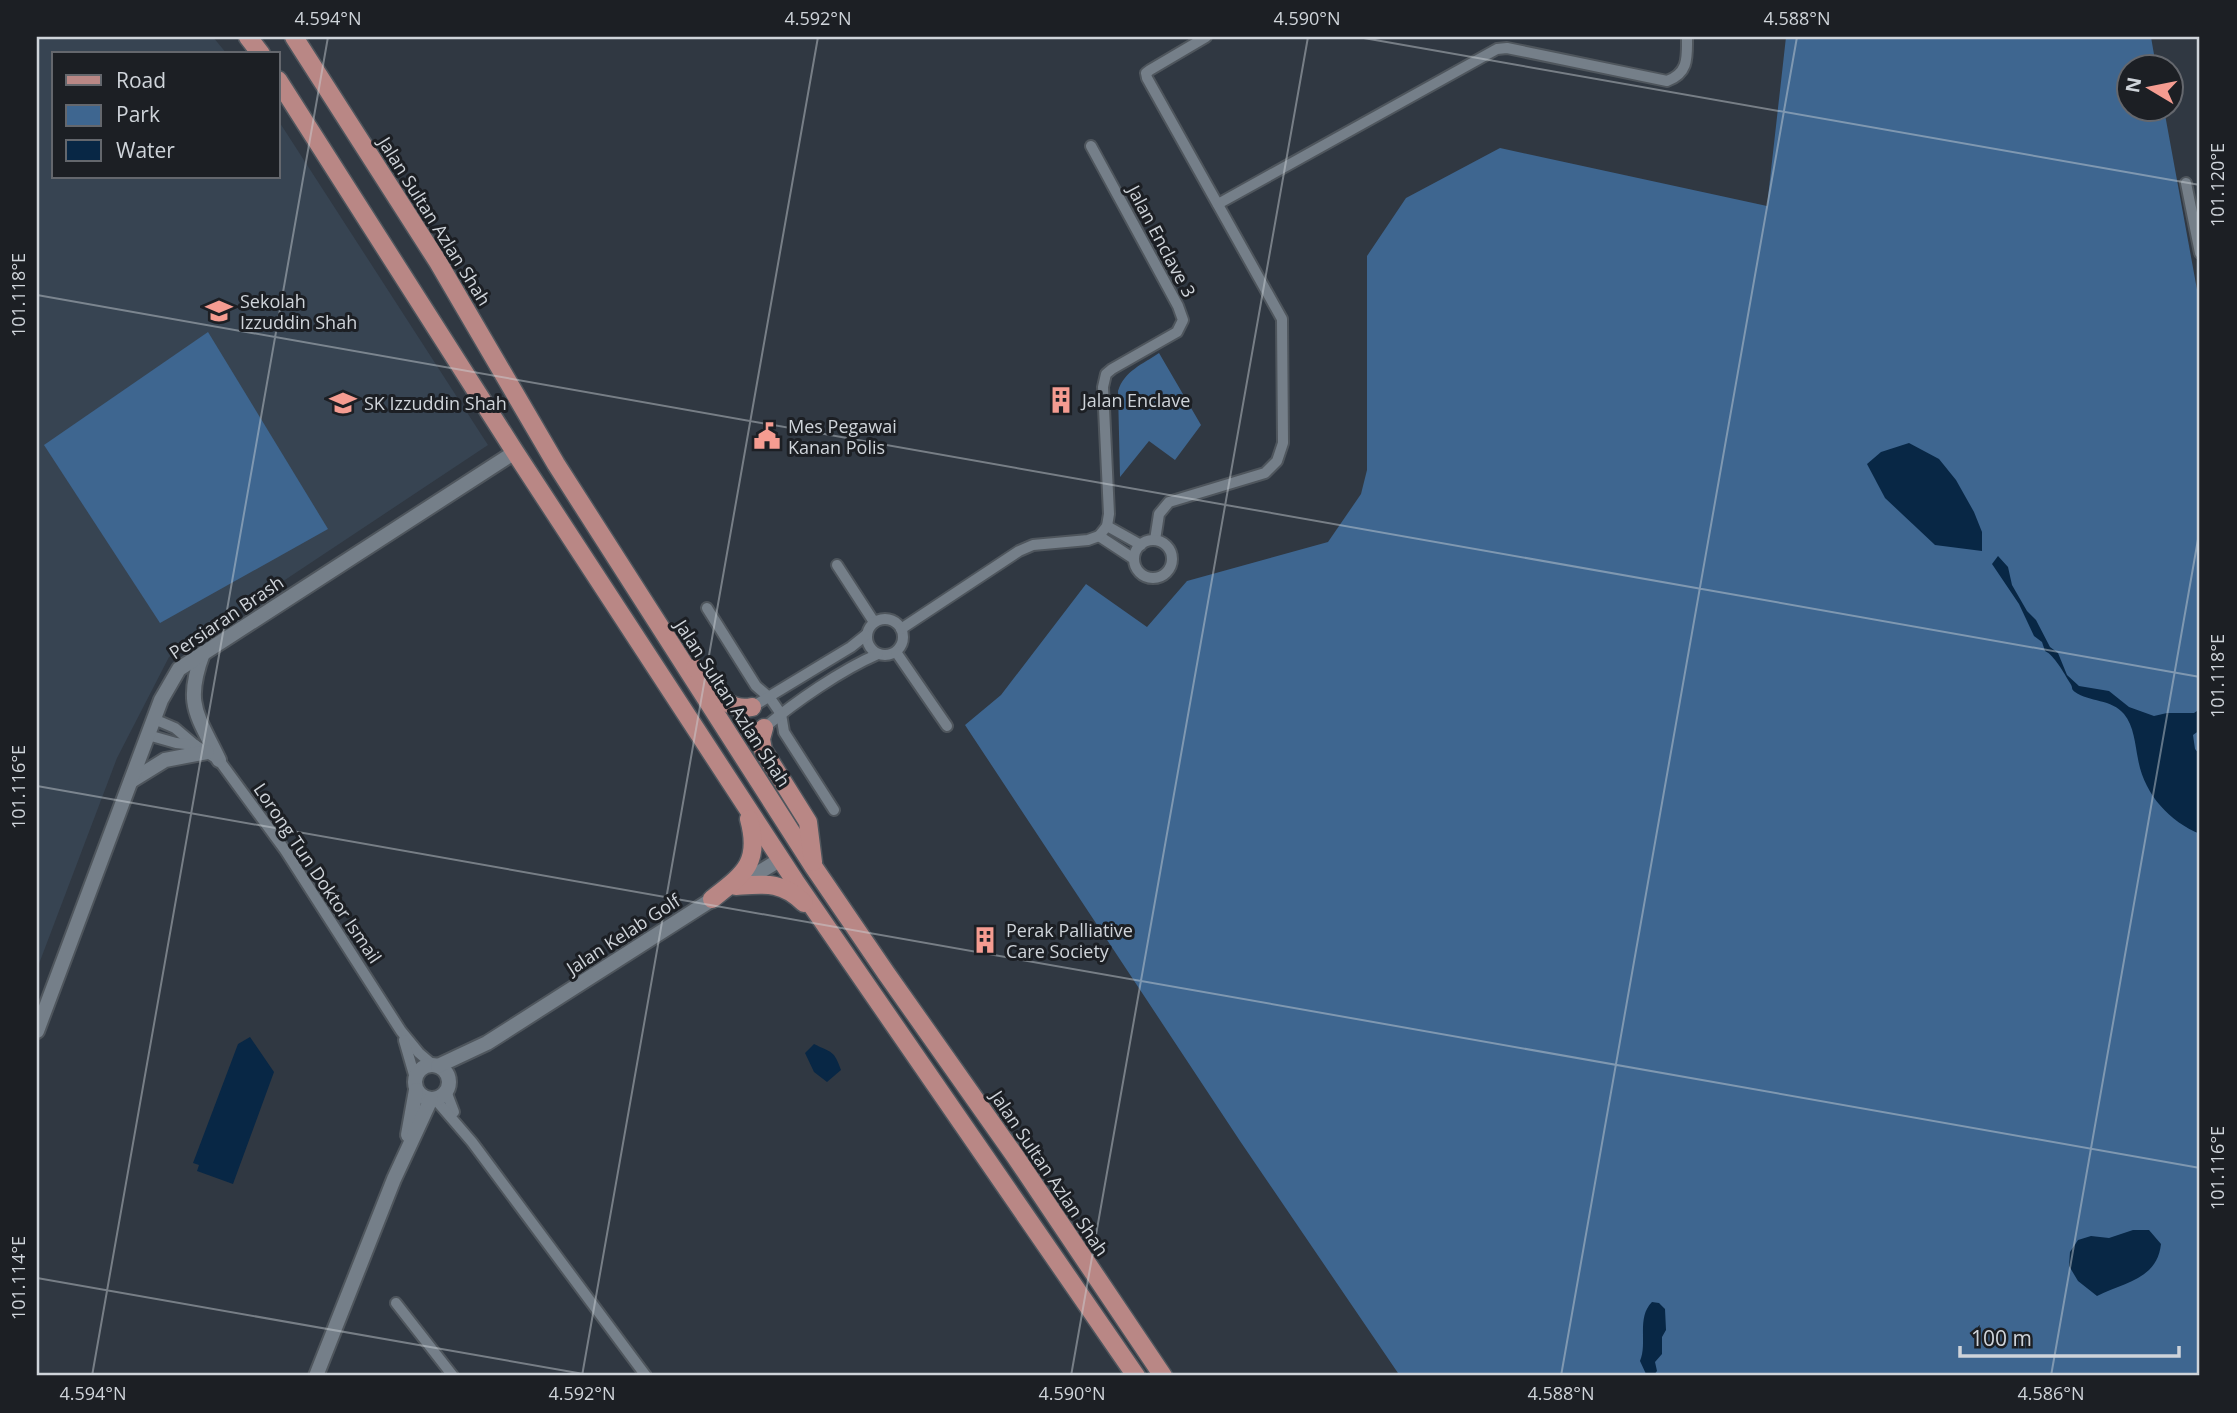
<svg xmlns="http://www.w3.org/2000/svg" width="2237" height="1413" viewBox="0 0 2237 1413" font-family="'Open Sans',sans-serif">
<rect width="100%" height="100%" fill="#303842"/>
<path fill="#374452" d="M 37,37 L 213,37 L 227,54 L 54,54 L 54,177 L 278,177 L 278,120 L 488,445 L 169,657 L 117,758 L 37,969 Z"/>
<g fill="#3e6690">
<path d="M 1786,37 L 2151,37 L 2156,66 L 2128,66 L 2128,108 L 2164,109 L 2200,306 L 2200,1376 L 1400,1376 L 1240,1141 L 965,725 L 1001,695 L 1086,584 L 1147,627 L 1187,581 L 1328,542 L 1361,494 L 1367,470 L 1367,256 L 1406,198 L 1500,148 L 1767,206 Z"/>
<path d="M 208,332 L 328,529 L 160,623 L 44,445 Z"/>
<path d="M 1159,353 L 1201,425 L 1175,460 L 1149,441 L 1120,477 L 1118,391 C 1124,371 1143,364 1159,353 Z"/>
</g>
<g fill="#082745">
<path d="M 1909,443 L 1939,459 L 1956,480 L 1974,512 L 1982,532 L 1982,551 L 1935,545 L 1885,498 L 1867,464 L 1881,452 Z"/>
<path d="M 1998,556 L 2008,567 L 2012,585 L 2027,611 L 2036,620 L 2050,647 L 2058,653 L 2067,675 L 2079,686 L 2109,691 L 2129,707 L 2154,716 L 2167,713 L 2194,713 L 2200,709 L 2200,730 L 2193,735 L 2195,749 L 2200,755 L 2200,834 C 2169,821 2144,794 2138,759 C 2135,744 2134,726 2124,714 C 2112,699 2089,702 2075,692 C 2070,688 2074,689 2070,683 C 2064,673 2054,655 2045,651 L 2042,642 L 2034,636 L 2019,604 L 1992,564 Z"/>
<path d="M 250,1037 L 274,1072 L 233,1184 L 197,1171 L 199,1165 L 193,1163 L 238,1044 Z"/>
<path d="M 814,1044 C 832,1053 834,1050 841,1070 L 827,1082 L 814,1072 L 805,1053 Z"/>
<path d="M 2133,1230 L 2149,1230 L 2161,1244 C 2157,1280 2124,1282 2097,1296 L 2078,1281 L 2069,1266 L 2070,1252 L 2078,1240 L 2091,1236 L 2109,1238 Z"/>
<path d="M 1652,1302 L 1659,1303 L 1665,1309 L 1666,1330 L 1662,1337 L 1662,1354 L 1655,1362 L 1657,1371 L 1653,1376 L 1646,1374 L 1640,1361 C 1648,1343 1636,1318 1652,1302 Z"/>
</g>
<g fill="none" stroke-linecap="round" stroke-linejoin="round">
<defs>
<g id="minor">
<path d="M 2186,183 L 2200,253"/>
<path d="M 1218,204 L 1497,49 L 1507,48 L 1667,81 C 1689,73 1687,57 1687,37"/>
<path d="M 1107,526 L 1141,545"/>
<path d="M 1099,536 L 1134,559"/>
<path d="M 1155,540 L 1159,514 L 1169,502 L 1265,473 L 1277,461 L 1283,443 L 1282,319 L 1147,78 L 1146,73 L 1150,70 L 1206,37"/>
<circle cx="1153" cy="559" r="19"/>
<path d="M 837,565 L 874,622"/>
<path d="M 707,608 L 756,686 L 770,698 L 781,714 L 784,732 L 834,810"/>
<circle cx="885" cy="637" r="18"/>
<path d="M 901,629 L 1019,551 L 1033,545 L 1088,540 L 1099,536 L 1107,526 L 1109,514 L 1103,387 L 1106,374 L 1112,369 L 1177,332 L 1183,320 L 1178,306 L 1091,146"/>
<path d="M 896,652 L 947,726"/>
<path d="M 752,707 L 851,647 L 866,635"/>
<path d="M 154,719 L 175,728 L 195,745 L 219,760 L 285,850 L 401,1031 L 419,1053 L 433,1065"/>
<path d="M 764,728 C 795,702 841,670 878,654"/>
<path d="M 148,735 L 176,743 L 195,745"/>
<path d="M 404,1040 L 415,1078"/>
<path d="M 446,1091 L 454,1112"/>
<path d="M 435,1099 L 472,1142 L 646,1376"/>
<path d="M 396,1303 L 453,1376"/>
</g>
<g id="tertiary">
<path d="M 203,653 C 184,704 197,714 219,760"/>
<path d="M 131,781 L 165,760 L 207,752"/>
<path d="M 737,886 L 781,859"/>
<path d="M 37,1031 L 161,700 L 179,669 L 515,452"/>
<circle cx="432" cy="1082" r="17"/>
<path d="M 438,1066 L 487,1043 L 719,895"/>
<path d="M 408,1135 L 416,1090"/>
<path d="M 316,1376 L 394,1179 L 431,1099"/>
</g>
<g id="primary">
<path d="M 248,37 L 261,54"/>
<path d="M 294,37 L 438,262 L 556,464 L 813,866 L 886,973 L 1015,1156 L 1163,1376"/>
<path d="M 278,80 L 515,452 L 795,881 L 1136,1376"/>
<path d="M 695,668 C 713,686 724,713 752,707"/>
<path d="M 764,728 L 761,739 L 763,750 L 808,822 L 813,862"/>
<path d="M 736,886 C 765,884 782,881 804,903"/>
<path d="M 712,899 C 744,874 761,863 749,819"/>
</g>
</defs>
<use href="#minor" stroke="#4f565d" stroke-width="14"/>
<use href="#tertiary" stroke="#4f565d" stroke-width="18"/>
<use href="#primary" stroke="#4f565d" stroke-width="21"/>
<use href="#minor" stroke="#757f89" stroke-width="10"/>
<use href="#tertiary" stroke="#757f89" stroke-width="14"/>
<use href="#primary" stroke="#b98785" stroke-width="18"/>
</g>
<path fill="none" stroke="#cfd4da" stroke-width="2" stroke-opacity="0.45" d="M 1358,37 L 2200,185M 37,295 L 2200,677M 37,786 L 2200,1168M 37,1278 L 595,1376M 92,1376 L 328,37M 582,1376 L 818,37M 1071,1376 L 1308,37M 1561,1376 L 1797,37M 2051,1376 L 2200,528"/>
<defs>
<symbol id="school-bare" viewBox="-9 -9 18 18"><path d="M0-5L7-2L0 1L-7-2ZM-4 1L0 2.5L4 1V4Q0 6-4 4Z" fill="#f59c91" stroke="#1c1f24" stroke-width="2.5" paint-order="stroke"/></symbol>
<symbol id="building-bare" viewBox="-9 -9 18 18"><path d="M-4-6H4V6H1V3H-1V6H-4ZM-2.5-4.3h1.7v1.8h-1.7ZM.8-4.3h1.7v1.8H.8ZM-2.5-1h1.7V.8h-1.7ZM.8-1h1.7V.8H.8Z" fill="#f59c91" stroke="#1c1f24" stroke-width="2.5" paint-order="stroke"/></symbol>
<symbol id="civic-bare" viewBox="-9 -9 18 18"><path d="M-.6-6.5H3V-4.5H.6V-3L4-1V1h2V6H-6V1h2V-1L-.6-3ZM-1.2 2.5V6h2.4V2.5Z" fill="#f59c91" stroke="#1c1f24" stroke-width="2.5" paint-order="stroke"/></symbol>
</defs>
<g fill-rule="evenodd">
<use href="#school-bare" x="200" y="292" width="38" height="38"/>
<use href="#building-bare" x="1042" y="381" width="38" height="38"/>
<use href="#school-bare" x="324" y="384" width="38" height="38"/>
<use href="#civic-bare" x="748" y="417" width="38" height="38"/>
<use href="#building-bare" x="966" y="921" width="38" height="38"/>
</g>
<g text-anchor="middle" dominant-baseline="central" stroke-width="6" stroke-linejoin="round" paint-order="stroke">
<g font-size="18" fill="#cfd4da" stroke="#1c1f24">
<text transform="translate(435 221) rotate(58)">Jalan Sultan Azlan Shah</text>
<text transform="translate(1162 241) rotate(62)">Jalan Enclave 3</text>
<text transform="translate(226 617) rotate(-34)">Persiaran Brash</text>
<text transform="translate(733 703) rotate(57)">Jalan Sultan Azlan Shah</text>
<text transform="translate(318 873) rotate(56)">Lorong Tun Doktor Ismail</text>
<text transform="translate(623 934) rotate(-33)">Jalan Kelab Golf</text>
<text transform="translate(1050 1173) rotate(56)">Jalan Sultan Azlan Shah</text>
</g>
<g font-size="18" fill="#cfd4da" stroke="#1c1f24" text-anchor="start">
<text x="240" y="301">Sekolah<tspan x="240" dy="21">Izzuddin Shah</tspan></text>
<text x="1082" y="400">Jalan Enclave</text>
<text x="364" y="403">SK Izzuddin Shah</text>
<text x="788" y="426">Mes Pegawai<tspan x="788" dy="21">Kanan Polis</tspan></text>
<text x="1006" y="930">Perak Palliative<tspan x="1006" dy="21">Care Society</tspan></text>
</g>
</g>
<rect width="2237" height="1413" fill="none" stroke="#1c1f24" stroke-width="77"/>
<rect x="52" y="52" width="228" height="126" fill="#1c1f24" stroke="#64676d" stroke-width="2"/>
<rect x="66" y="75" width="35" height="10" fill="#b98785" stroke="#64676d" stroke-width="2"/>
<text x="116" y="88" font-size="21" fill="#cfd4da">Road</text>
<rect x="66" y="105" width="35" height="21" fill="#3e6690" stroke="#64676d" stroke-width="2"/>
<text x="116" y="122" font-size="21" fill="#cfd4da">Park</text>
<rect x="66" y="140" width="35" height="21" fill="#082745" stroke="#64676d" stroke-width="2"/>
<text x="116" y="158" font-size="21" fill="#cfd4da">Water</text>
<g transform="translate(2150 88) rotate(280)"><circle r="33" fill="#1c1f24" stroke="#64676d" stroke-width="2"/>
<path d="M0-5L12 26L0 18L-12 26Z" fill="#f59c91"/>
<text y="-10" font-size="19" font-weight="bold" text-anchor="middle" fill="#cfd4da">N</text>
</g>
<path d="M1960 1346v10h219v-10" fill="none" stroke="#cfd4da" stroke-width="3.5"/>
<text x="1971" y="1346" font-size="21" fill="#cfd4da" stroke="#1c1f24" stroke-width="5" paint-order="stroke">100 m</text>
<rect x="38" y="38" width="2160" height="1336" fill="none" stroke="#cfd4da" stroke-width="2.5"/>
<g font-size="18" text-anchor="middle" fill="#cfd4da">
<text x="328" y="25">4.594°N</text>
<text x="818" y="25">4.592°N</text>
<text x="1307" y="25">4.590°N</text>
<text x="1797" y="25">4.588°N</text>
<text transform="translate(2218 185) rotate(-90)" y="6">101.120°E</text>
<text transform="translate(19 295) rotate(-90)" y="6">101.118°E</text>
<text transform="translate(2218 676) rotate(-90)" y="6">101.118°E</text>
<text transform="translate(19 787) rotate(-90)" y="6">101.116°E</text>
<text transform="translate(2218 1168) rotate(-90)" y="6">101.116°E</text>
<text transform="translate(19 1278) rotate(-90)" y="6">101.114°E</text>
<text x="93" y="1400">4.594°N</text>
<text x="582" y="1400">4.592°N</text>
<text x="1072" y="1400">4.590°N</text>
<text x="1561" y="1400">4.588°N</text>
<text x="2051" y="1400">4.586°N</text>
</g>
</svg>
